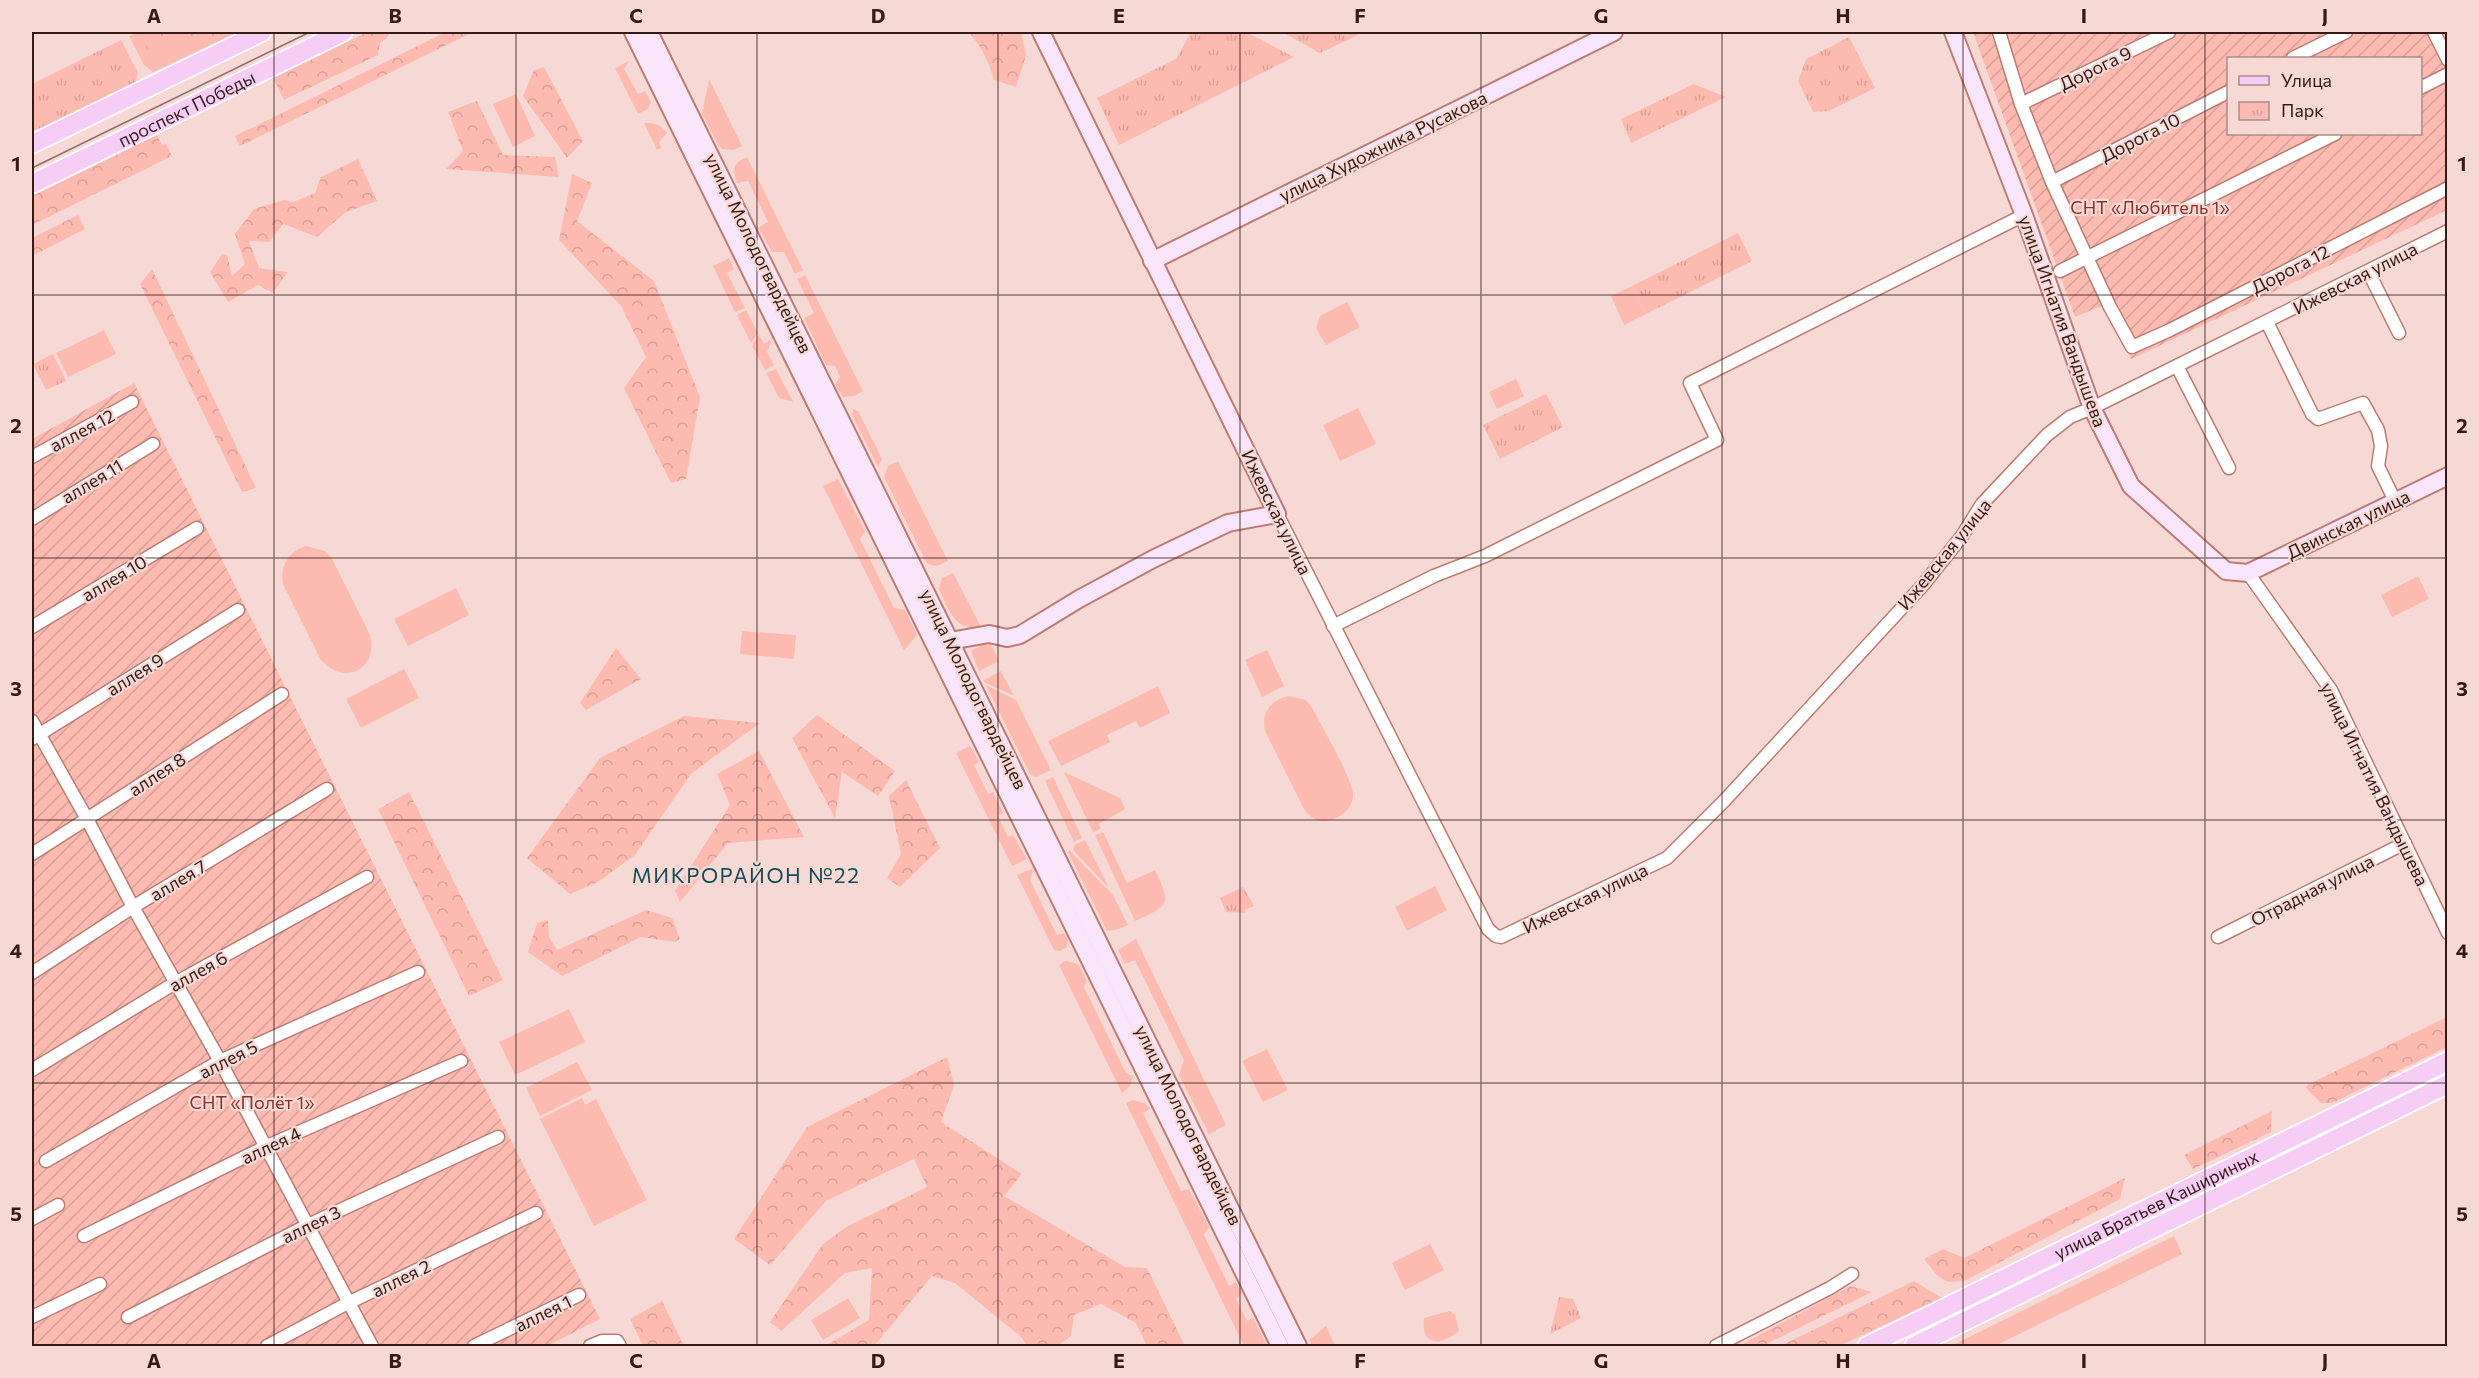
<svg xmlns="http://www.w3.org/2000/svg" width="2479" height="1378" viewBox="0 0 2479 1378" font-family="Commissioner,sans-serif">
<defs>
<pattern id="forest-crowns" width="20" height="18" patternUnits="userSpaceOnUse" patternTransform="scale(1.5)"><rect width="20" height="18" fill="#fdbab1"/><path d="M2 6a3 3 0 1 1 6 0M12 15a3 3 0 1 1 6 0" fill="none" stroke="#d99f98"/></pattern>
<pattern id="park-tufts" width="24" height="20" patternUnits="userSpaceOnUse" patternTransform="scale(1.5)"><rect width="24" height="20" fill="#fdbab1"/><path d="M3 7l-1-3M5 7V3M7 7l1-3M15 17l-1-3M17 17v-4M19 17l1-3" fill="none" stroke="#d99f98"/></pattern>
<pattern id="garden-furrows" width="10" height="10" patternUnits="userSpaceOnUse" patternTransform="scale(1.5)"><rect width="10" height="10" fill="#fdbab1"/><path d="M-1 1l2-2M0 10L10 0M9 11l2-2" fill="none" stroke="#d99f98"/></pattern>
</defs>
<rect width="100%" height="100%" fill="#f6d9d5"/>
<g fill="#fdbab1">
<path d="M 139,32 L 148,33 L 239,32 L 153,72 L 144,65 L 129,36 Z"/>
<path d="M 629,61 L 624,69 L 638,94 L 645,91 L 651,102 L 648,109 L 638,114 L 615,68 Z"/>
<path d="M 709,79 L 742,146 L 734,150 L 722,149 L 718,145 L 702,114 Z"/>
<path d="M 516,94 L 535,136 L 513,147 L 493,104 Z"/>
<path d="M 644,123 C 655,123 660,124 667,133 L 659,142 L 661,148 L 657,150 Z"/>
<path d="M 747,157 L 803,270 L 795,274 L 784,252 L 772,252 L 758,228 L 768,222 L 748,181 L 737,183 C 732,169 733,163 747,157 Z"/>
<path d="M 729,258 L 734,269 L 727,273 L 745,308 L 735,312 L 713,266 Z"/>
<path d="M 805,275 L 863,391 L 854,396 L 843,397 L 835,384 L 840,377 L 835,366 L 826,365 L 804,318 L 814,313 L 797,279 Z"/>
<path d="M 1632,286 L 1646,314 L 1624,325 L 1611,296 Z"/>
<path d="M 1347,302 L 1360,327 L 1326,345 L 1316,328 L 1320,316 Z"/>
<path d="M 746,310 L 758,333 L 751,343 L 737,315 Z"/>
<path d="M 104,330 L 116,354 L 68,377 L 56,353 Z"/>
<path d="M 759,335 L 764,344 L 770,340 L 771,343 L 767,352 L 774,365 L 765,370 L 752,346 Z"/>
<path d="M 776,369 L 793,402 L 779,398 L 766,373 Z"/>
<path d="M 1516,379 L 1524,396 L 1497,409 L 1489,392 Z"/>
<path d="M 1358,408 L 1376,444 L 1340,461 L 1323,425 Z"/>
<path d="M 853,409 L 858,411 L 882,459 L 878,467 L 852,415 Z"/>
<path d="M 898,461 L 948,561 C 939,565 934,569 926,562 L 884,477 L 888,466 Z"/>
<path d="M 838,479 L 865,531 L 860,539 L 894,608 L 905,610 L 917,635 L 904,650 L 823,486 Z"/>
<path d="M 306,546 L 325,551 L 332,559 L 370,635 C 379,670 343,686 321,660 L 283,584 C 280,565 288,552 306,546 Z"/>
<path d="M 953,573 L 981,627 C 954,631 949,610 939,589 L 942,578 Z"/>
<path d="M 2418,576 L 2429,599 L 2392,617 L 2381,595 Z"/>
<path d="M 456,588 L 469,615 L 408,646 L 394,619 Z"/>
<path d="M 742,631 L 796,635 L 794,659 L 740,654 Z"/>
<path d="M 989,641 L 999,661 L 979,671 L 971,651 Z"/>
<path d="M 1267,650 L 1284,686 L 1262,697 L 1245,660 Z"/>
<path d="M 404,669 L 419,698 L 361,728 L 346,699 Z"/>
<path d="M 1001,671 L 1014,696 L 984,682 L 984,680 Z"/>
<path d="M 986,685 L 1016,700 L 1051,770 L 1036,777 L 1030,774 Z"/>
<path d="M 1158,686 L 1170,713 L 1140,728 L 1136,721 L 1107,735 L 1110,742 L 1061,766 L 1048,741 Z"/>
<path d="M 1288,696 L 1306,700 L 1312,708 C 1321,725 1354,781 1353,796 C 1352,808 1344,815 1333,819 C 1322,824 1312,819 1305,811 L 1265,731 C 1261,713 1270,701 1288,696 Z"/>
<path d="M 970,746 L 979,762 L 974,765 L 988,794 L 993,792 L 1003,813 L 998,816 L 1008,837 L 1013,835 L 1027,859 L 1012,866 L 956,753 Z"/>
<path d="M 1064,772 L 1120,798 L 1125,809 L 1099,824 L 1101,829 L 1093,832 Z"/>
<path d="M 1053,777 L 1082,838 L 1074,842 L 1045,781 Z"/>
<path d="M 1103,832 L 1127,883 L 1155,870 C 1172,906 1169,905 1135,921 L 1095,835 Z"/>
<path d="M 1085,840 L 1109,888 L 1073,850 L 1075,845 Z"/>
<path d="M 1070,851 L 1113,895 L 1128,925 L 1116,930 L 1107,931 L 1068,852 Z"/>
<path d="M 1032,869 L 1033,871 L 1030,880 L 1057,935 L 1064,933 L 1068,941 L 1067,947 L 1060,951 L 1054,950 L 1017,875 Z"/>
<path d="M 1435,886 L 1447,910 L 1407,931 L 1395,907 Z"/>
<path d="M 1136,939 L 1226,1125 L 1209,1134 L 1179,1075 L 1184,1060 L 1135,960 L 1125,964 L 1118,950 Z"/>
<path d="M 1066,961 L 1078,964 L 1087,981 L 1084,987 L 1126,1073 L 1133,1076 L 1130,1086 L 1122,1093 L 1059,965 Z"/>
<path d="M 569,1009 L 585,1042 L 515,1075 L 499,1042 Z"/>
<path d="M 1267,1049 L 1288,1090 L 1263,1102 L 1242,1061 Z"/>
<path d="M 577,1062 L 592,1090 L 540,1116 L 526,1088 Z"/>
<path d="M 582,1098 L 585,1105 L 596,1099 L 647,1200 L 594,1226 L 540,1119 Z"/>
<path d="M 1133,1100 L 1144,1103 L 1150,1109 L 1143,1113 L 1181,1191 L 1189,1189 L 1209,1227 L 1204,1235 L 1229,1286 L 1236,1282 L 1242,1293 L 1236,1299 L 1247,1321 L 1253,1318 L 1267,1346 L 1244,1346 L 1126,1103 Z"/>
<path d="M 2174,1236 L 2182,1254 L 1995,1346 L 1951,1346 Z"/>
<path d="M 1430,1244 L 1444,1270 L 1405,1290 L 1392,1263 Z"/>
<path d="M 848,1298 L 860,1318 L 823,1340 L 811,1320 Z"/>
<path d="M 1450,1311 L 1455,1315 L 1459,1331 C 1442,1346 1420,1347 1424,1318 Z"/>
<path d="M 1326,1326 L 1335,1346 L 1312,1346 L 1309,1340 Z"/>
</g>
<g fill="url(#forest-crowns)">
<path d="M 160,32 L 166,36 L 165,49 L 157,57 L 150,55 L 145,44 Z"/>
<path d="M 186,32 L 228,32 L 200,45 L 190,40 Z"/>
<path d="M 367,32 L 390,32 L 386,39 L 380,43 L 378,55 L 284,100 L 273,78 Z"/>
<path d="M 446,32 L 473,32 L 240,146 L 235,136 Z"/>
<path d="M 968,32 L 1021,32 L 1026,55 L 1016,87 L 994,80 C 988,61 982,46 968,32 Z"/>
<path d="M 544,67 L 583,141 L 567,158 L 523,96 L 534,70 Z"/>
<path d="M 477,101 L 503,155 L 555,157 L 559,177 L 446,169 L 463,151 L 448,112 Z"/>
<path d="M 157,135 L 162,145 L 166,144 L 172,156 L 32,225 L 32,196 Z"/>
<path d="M 358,159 L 377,201 L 346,212 L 317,237 L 283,224 L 269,242 L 249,241 L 259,268 L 288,272 L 273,293 L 258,285 L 228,302 L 210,272 L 222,254 L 227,255 L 232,276 L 245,264 L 235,234 L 254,209 L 284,200 L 293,202 L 315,193 L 321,177 Z"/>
<path d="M 572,174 L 592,183 L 577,221 L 654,281 L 700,397 L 686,479 L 671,483 L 624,388 L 646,357 L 621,306 L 559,240 Z"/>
<path d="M 78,215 L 85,229 L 32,256 L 32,238 Z"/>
<path d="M 152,269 L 256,488 L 242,492 L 140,284 Z"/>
<path d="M 616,648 L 641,679 L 586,710 L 580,703 Z"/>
<path d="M 817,715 L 895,771 L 878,796 L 842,772 L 835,818 L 792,738 Z"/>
<path d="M 684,716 L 760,723 L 691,774 L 635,855 L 598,882 L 570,894 L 527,858 L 600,758 Z"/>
<path d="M 759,751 L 804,837 L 728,843 L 680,902 L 675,891 L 730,805 L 717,774 Z"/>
<path d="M 906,780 L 940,848 L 900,887 L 887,878 L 901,854 L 889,796 Z"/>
<path d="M 409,792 L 503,980 L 469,996 L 378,809 Z"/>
<path d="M 646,910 L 672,918 L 680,939 L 675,942 L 641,937 L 562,976 L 528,952 L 537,923 L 548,920 L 549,937 L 557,950 Z"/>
<path d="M 2447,1017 L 2447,1047 L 2332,1103 L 2321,1103 L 2306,1088 L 2307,1085 Z"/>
<path d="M 947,1057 L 954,1085 L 941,1122 L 1022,1174 L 1004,1196 L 1125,1267 L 1147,1268 L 1185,1346 L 1147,1346 L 1136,1323 L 1101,1304 L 1074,1315 L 1071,1336 L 1057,1346 L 1027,1346 L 1021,1337 L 955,1283 L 932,1276 L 874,1346 L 825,1346 L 869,1320 L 872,1268 L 845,1273 L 781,1331 L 770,1322 L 823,1244 L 846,1227 L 927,1187 L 914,1159 L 826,1201 L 770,1265 L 734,1239 L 807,1127 Z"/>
<path d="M 2272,1111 L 2271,1132 L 2193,1169 L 2184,1155 Z"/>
<path d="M 2125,1178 L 2120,1199 L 1966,1280 C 1941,1286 1939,1277 1924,1259 L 1943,1249 L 1964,1258 Z"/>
<path d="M 1914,1281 L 1942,1298 L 1839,1346 L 1780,1346 Z"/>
<path d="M 1850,1286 L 1872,1292 L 1762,1346 L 1739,1346 Z"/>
<path d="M 662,1301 L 684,1346 L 643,1346 L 630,1319 Z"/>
</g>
<g fill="url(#park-tufts)">
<path d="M 1191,32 L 1246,32 L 1294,57 L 1119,145 L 1097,98 L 1176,59 Z"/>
<path d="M 1282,32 L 1364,32 L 1320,53 Z"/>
<path d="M 1849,37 L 1875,88 L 1829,111 L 1813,112 L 1798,81 L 1806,59 Z"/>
<path d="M 121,40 L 138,73 L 135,83 L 32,133 L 32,84 Z"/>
<path d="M 1694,84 L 1726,97 L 1631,143 L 1621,119 Z"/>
<path d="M 1738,233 L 1752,261 L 1646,314 L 1632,286 Z"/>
<path d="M 53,354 L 66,381 L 46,390 L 33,364 Z"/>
<path d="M 1546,394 L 1563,427 L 1500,459 L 1483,425 Z"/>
<path d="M 1243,887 L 1254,906 L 1245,910 L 1245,913 L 1226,912 L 1220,898 Z"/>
<path d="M 1559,1297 L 1573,1299 L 1581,1318 L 1550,1334 Z"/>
</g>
<g fill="url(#garden-furrows)" fill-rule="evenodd">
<path d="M 1973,32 L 2447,32 L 2447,210 L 2131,359 L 2104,305 L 2075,317 ZM 2228,58 L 2420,58 L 2420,134 L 2228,134 Z"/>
<path d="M 134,383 L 600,1319 L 547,1346 L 32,1346 L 32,439 Z"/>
</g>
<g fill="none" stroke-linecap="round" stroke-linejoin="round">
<defs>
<g id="street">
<path d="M 1999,32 L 2021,104 L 2052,182 L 2110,307 L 2132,347 L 2170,330 L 2448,188"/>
<path d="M 2434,32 L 2448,60"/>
<path d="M 2293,58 L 2346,32"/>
<path d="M 2420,88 L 2448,74"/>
<path d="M 2021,104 L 2169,32"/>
<path d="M 2052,182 L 2228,92"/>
<path d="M 2060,271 L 2335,134"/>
<path d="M 2368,271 L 2399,333"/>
<path d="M 2267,322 L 2312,414 L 2318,419 L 2363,403 L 2378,430 L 2381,446 L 2378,466 L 2395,501"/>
<path d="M 2177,366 L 2229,468"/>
<path d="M 32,457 L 132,402"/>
<path d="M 1277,514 L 1488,929 L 1496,936 L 1501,937 L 1667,858 L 1725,800 L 1923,585 L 1962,536 L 1982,504 L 2047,435 L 2070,417 L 2092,408 L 2448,231"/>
<path d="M 32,519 L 153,444"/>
<path d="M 2248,573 L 2331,690 L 2448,933"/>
<path d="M 1333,626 L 1434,576 L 1485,556 L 1717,440 L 1690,383 L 2024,215"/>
<path d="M 32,627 L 197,528"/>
<path d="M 32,721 L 87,819 L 133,907 L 220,1061 L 372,1346"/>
<path d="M 32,739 L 238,610"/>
<path d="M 32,854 L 282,694"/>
<path d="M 2218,937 L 2405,843"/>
<path d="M 32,973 L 133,907 L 327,789"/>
<path d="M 32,1070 L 175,983 L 367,877"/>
<path d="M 46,1161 L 220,1061 L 418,972"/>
<path d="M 32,1219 L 58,1205"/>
<path d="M 84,1236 L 267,1146 L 461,1061"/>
<path d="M 32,1317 L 100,1284"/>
<path d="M 128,1317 L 308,1225 L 498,1137"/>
<path d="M 267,1346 L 348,1303 L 536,1213"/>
<path d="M 474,1346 L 579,1295"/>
<path d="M 590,1346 L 602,1341 L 617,1341 L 620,1346"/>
<path d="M 1716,1346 L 1830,1288 L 1852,1274"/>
</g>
<g id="secondary">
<path d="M 633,32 L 1280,1346"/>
<path d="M 649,32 L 1298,1346"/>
<path d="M 1953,32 L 2024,215 L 2092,408 L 2131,486 L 2226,571 L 2248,573 L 2448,476"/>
<path d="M 1152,261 L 1614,32"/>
<path d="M 941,645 L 950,641 L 989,634 L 1007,638 L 1020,635 L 1079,599 L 1153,559 L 1228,523 L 1277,514 L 1041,32"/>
</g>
<g id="primary">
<path d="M 32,144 L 262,32"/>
<path id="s1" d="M 32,184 L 343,32"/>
<path id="s2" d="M 1867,1346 L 2448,1061"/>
<path d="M 1914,1346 L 2448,1084"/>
</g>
</defs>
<use href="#street" stroke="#bd7c74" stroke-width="15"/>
<use href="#secondary" stroke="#bd7c74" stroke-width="20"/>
<use href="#primary" stroke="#fff" stroke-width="21"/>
<use href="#street" stroke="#fff" stroke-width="12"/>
<use href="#secondary" stroke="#fae6fa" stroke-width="16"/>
<use href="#primary" stroke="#f6cef5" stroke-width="18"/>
<path stroke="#8c706d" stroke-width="1.5" d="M 32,168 L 310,32"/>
</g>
<path fill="none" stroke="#351b18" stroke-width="1.5" stroke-opacity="0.55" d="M 274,32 L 274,1346M 516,32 L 516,1346M 757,32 L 757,1346M 998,32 L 998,1346M 1240,32 L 1240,1346M 1481,32 L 1481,1346M 1722,32 L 1722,1346M 1963,32 L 1963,1346M 2205,32 L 2205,1346M 32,295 L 2448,295M 32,558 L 2448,558M 32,820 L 2448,820M 32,1083 L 2448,1083"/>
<g text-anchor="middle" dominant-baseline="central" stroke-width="4.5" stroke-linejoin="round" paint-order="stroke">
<g font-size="18" fill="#351b18" stroke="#f6d9d5">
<text transform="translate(2095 68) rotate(-26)">Дорога 9</text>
<text stroke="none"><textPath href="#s1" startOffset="172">проспект Победы</textPath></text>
<text transform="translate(2140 137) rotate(-27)">Дорога 10</text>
<text transform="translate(1383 146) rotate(-26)">улица Художника Русакова</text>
<text transform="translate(759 253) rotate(64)">улица Молодогвардейцев</text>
<text transform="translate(2290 269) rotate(-27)">Дорога 12</text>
<text transform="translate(2355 278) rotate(-27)">Ижевская улица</text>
<text transform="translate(2063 321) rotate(70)">улица Игнатия Вандышева</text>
<text transform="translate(82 430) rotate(-28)">аллея 12</text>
<text transform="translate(92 481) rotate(-31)">аллея 11</text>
<text transform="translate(1277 512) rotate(64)">Ижевская улица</text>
<text transform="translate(2348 524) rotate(-26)">Двинская улица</text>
<text transform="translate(1944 554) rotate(-51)">Ижевская улица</text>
<text transform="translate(114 578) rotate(-31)">аллея 10</text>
<text transform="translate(135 674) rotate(-32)">аллея 9</text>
<text transform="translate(974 689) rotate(64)">улица Молодогвардейцев</text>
<text transform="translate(157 774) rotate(-33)">аллея 8</text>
<text transform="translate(2375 784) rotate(64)">улица Игнатия Вандышева</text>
<text transform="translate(178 880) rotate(-31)">аллея 7</text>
<text transform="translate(2312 890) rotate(-27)">Отрадная улица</text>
<text transform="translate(1585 898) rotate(-26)">Ижевская улица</text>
<text transform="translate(198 971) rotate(-29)">аллея 6</text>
<text transform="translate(228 1059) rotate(-27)">аллея 5</text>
<text transform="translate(1189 1125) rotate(64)">улица Молодогвардейцев</text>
<text transform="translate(271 1145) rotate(-25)">аллея 4</text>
<text stroke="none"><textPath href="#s2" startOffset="322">улица Братьев Кашириных</textPath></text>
<text transform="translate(311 1224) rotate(-26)">аллея 3</text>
<text transform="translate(401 1278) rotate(-26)">аллея 2</text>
<text transform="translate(543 1313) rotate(-26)">аллея 1</text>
</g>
<g font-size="18" fill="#8c312b" stroke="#f6d9d5">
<text x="2150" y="207">СНТ «Любитель 1»</text>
<text x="252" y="1102">СНТ «Полёт 1»</text>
</g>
<g font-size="21" letter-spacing="1.5" fill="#124f56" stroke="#f6d9d5">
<text x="746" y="874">МИКРОРАЙОН №22</text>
</g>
</g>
<rect width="2479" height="1378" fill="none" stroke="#f6d9d5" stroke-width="66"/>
<rect x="2227" y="57" width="195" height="78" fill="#f6d9d5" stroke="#a98d89" stroke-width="1.5"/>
<rect x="2239" y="76" width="30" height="9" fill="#f6cef5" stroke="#a98d89" stroke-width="1.5"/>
<text x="2281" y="87" font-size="18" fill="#351b18">Улица</text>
<rect x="2239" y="102" width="30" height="18" fill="url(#park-tufts)" stroke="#a98d89" stroke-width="1.5"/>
<text x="2281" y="117" font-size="18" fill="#351b18">Парк</text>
<rect x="33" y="33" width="2413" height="1312" fill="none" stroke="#351b18" stroke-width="2"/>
<g font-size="20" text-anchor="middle" font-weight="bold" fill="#351b18">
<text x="154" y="23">A</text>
<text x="395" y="23">B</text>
<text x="636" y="23">C</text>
<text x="878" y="23">D</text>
<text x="1119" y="23">E</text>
<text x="1360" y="23">F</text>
<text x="1601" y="23">G</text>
<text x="1843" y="23">H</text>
<text x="2084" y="23">I</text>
<text x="2325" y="23">J</text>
<text x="16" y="171">1</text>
<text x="2462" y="171">1</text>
<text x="16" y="433">2</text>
<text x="2462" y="433">2</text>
<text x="16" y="696">3</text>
<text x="2462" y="696">3</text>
<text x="16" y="958">4</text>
<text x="2462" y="958">4</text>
<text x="16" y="1221">5</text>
<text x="2462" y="1221">5</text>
<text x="154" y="1368">A</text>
<text x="395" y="1368">B</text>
<text x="636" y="1368">C</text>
<text x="878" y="1368">D</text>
<text x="1119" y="1368">E</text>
<text x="1360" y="1368">F</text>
<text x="1601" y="1368">G</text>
<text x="1843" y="1368">H</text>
<text x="2084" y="1368">I</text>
<text x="2325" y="1368">J</text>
</g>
</svg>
